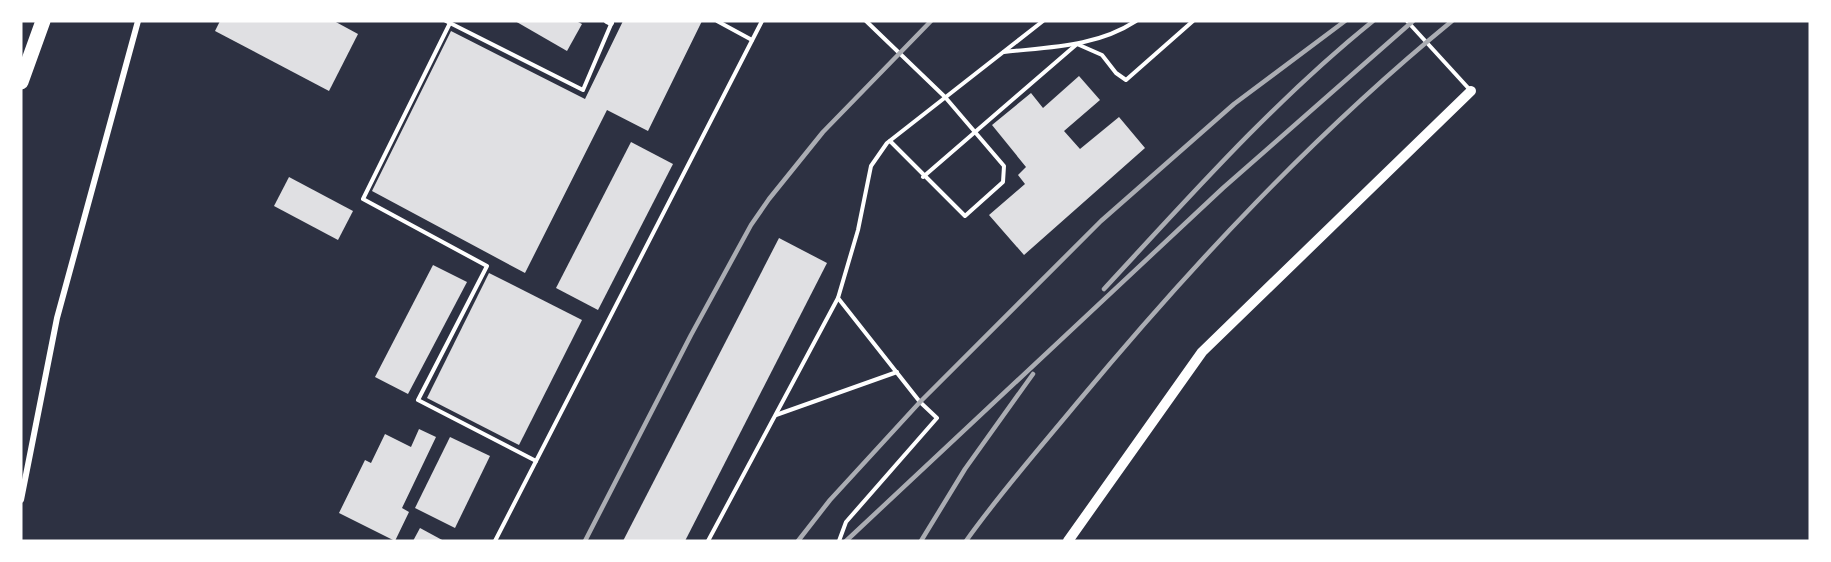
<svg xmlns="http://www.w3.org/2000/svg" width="1831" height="562" viewBox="0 0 1831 562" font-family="Lato,sans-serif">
<rect width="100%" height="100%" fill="#2d3142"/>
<g fill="#e0e0e3">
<path d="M 220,21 L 334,21 L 358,34 L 329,91 L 215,31 Z"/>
<path d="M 515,21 L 576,21 L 582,24 L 567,51 Z"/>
<path d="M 623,21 L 702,21 L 648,131 L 607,110 L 525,273 L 372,191 L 451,31 L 585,99 Z"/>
<path d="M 1079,76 L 1100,100 L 1064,131 L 1080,149 L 1119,117 L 1145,148 L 1024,255 L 989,215 L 1025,184 L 1018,175 L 1026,167 L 992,125 L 1031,93 L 1043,108 Z"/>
<path d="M 631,142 L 673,164 L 598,310 L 556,288 Z"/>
<path d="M 289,177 L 353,211 L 338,240 L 274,206 Z"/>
<path d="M 779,238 L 827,263 L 685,541 L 623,541 Z"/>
<path d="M 433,265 L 467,282 L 408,394 L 375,377 Z"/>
<path d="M 489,273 L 582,320 L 519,445 L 427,398 Z"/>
<path d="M 419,429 L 436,437 L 402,508 L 409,512 L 395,541 L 339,513 L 365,460 L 371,463 L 385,434 L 411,447 Z"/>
<path d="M 450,437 L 490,456 L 455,528 L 415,508 Z"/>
<path d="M 420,528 L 444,541 L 413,541 Z"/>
</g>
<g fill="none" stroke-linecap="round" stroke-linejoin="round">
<g stroke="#fff" stroke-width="4">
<path d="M 446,21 L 583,90 L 612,22"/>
<path d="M 717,21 L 752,40"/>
<path d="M 866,21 L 945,97 L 1004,166 L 1003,182 L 965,216 L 890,141"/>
<path d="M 1407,21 L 1471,91"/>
<path d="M 450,23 L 363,199 L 487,266 L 418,400 L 536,461"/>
<path d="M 1077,44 L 1102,55 L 1116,73 L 1126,80 L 1193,21"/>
<path d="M 1004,52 C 1050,47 1096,47 1136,21"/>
<path d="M 923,177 L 1077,44"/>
<path d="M 776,415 L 897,372"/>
<path d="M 495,541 L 762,21"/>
<path d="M 708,541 L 838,298"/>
<path d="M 839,541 L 846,522 L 937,418 L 920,402 L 838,298 L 858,230 L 871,166 L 887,143 L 1043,21"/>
</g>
<g stroke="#fff" stroke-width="6">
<path d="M 607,21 L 611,23"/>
<path d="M 21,500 L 57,318 L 138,21"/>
</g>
<path stroke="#fff" stroke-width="10" d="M 1068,541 L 1202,352 L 1471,91"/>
<path stroke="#fff" stroke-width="15" d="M 21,82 L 43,21"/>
<g stroke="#abadb3" stroke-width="4.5">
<path d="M 1104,289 C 1190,196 1274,101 1373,21"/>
<path d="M 585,541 L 691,335 L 751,225 L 769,199 L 823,132 L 931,21"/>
<path d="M 798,541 L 830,500 L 920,402 L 1101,221 L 1234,104 L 1345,21"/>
<path d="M 846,541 L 1223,188 L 1413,21"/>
<path d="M 921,541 L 965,469 L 1033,374"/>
<path d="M 966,541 C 1000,493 1039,449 1077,403 C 1191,266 1314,134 1452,21"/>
</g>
</g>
<rect width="1831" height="562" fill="none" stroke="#ffffff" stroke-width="45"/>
</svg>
